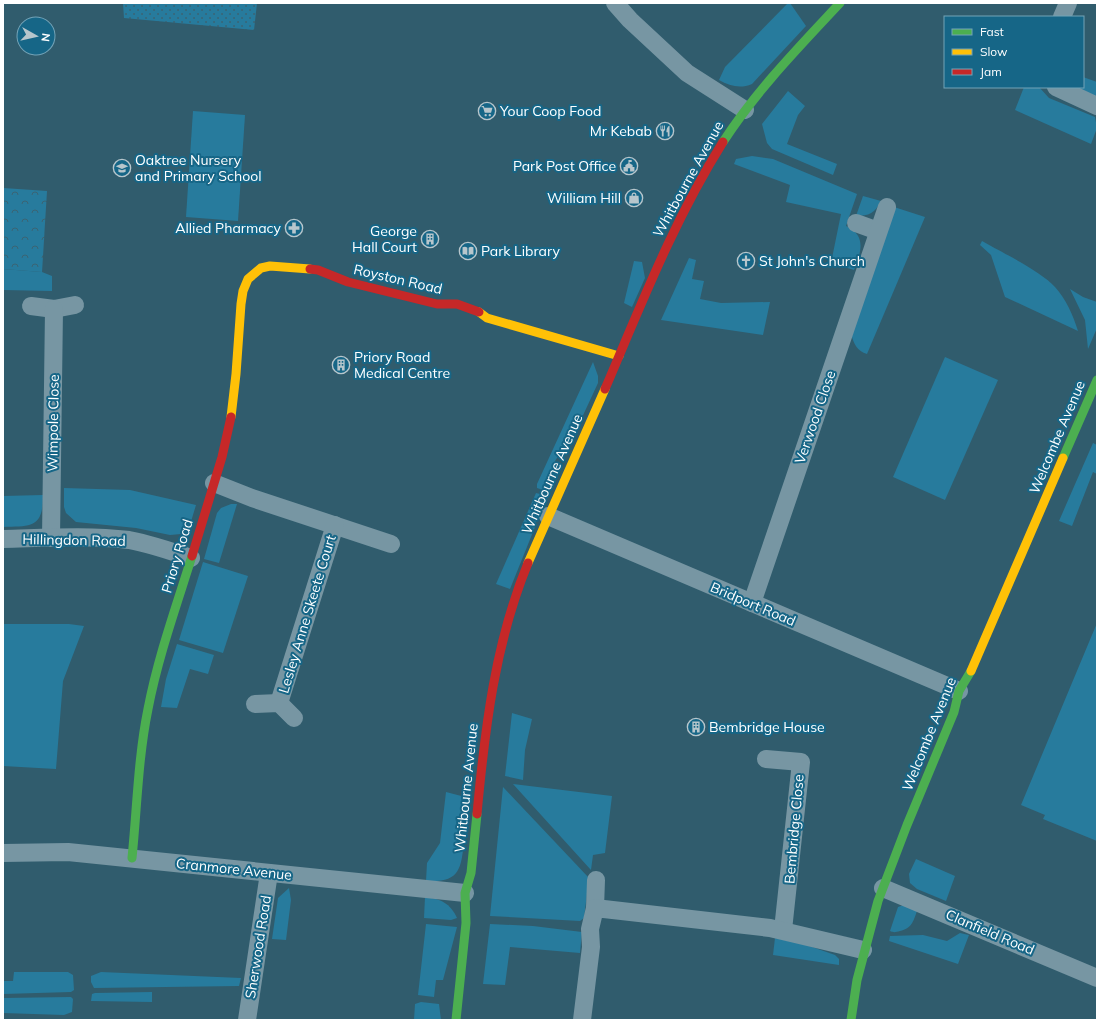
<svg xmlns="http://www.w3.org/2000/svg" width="1100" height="1023" viewBox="0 0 1100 1023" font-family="Mulish,sans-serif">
<defs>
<pattern id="forest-crowns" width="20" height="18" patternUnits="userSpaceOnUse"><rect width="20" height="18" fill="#277b9d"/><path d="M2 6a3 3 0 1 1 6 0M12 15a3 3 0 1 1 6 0" fill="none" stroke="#3a6474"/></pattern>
<pattern id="park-dots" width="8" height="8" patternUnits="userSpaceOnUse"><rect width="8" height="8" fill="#277b9d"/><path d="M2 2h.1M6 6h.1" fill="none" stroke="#3a6474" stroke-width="1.8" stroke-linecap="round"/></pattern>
</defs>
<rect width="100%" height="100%" fill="#305c6d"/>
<g fill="#277b9d">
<path d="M 788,3 L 790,3 L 806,26 L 752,84 C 740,89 730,86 719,80 L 725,67 Z"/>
<path d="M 1083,77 L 1097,82 L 1097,99 L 1069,87 L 1083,87 Z"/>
<path d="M 1024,87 L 1039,87 L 1049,98 L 1095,117 L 1097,128 L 1091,144 L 1015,110 Z"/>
<path d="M 788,91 L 805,106 L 798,115 L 787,144 L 837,164 L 833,175 L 772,149 L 767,143 L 762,124 Z"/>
<path d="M 193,111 L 245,115 L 238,221 L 186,217 Z"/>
<path d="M 752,156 L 773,159 L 857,194 L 846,226 C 867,235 861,253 854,270 L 831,263 L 841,214 L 786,202 L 790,185 L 734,164 L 736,159 Z"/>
<path d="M 863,196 L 881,201 C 875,213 869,216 856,216 Z"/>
<path d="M 894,207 L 925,217 L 867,354 C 857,351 854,344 851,334 Z"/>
<path d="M 982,241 C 1001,252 1041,271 1055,287 C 1066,299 1073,315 1078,331 L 1005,297 L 991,255 L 980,245 Z"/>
<path d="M 689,258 L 696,260 L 692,279 L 704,281 L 700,299 L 721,303 L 770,302 L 763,335 L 661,320 Z"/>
<path d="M 634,261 L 642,262 L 645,278 L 632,307 L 624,303 Z"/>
<path d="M 3,269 L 42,272 L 52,276 L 52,291 L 3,290 Z"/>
<path d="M 1070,289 L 1083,297 L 1097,302 L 1097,328 L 1088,349 L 1085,320 Z"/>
<path d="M 945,357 L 998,380 L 945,500 L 893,477 Z"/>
<path d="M 593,362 L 598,376 L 598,383 L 579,424 L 555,461 L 543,490 L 537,488 L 537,484 Z"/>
<path d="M 1093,443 L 1097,445 L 1097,474 L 1093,472 L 1072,526 L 1059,521 Z"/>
<path d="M 64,488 L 130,490 L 196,505 L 190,525 L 186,531 L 181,534 L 170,535 L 136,528 L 76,522 L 66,513 L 64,507 Z"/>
<path d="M 536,493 L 540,494 L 535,527 L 510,589 L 496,584 Z"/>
<path d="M 43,495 C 43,528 32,526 3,527 L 3,496 Z"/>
<path d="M 231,504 L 237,504 L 219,563 L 204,559 L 217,513 L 221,508 Z"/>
<path d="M 203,562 L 248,576 L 223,653 L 179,640 Z"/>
<path d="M 1097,623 L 1097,841 L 1043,819 L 1045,815 L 1021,805 Z"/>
<path d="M 3,624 L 69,624 L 84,626 L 63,681 L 56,769 L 3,766 Z"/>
<path d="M 177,644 L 214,655 L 208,674 L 190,669 L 177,708 L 161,707 L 166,679 Z"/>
<path d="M 512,713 L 532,719 L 525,750 L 523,780 L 505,776 Z"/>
<path d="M 513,784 L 612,796 L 605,853 L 593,855 L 591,870 Z"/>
<path d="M 503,787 L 589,878 L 584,918 L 580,921 L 490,916 Z"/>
<path d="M 446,792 L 469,798 C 467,813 466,827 464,842 C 461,870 459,883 426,881 L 427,863 L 440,843 Z"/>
<path d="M 916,859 L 955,876 L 946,901 L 917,889 L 910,883 L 909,874 Z"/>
<path d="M 289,888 L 291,900 L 286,940 L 272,939 L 278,898 Z"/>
<path d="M 425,897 C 441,899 450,903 457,918 L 451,920 L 424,918 Z"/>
<path d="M 904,905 L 917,911 C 913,922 912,928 900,931 C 896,932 894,933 890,931 L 898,907 Z"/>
<path d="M 426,924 L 457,927 L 443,980 L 436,980 L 434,997 L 418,995 Z"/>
<path d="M 490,924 L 533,926 L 582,932 L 580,953 L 510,947 L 505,985 L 483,984 Z"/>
<path d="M 960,933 L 969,935 L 958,964 L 889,941 L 890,936 L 923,935 L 947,941 Z"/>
<path d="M 775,938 L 801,943 L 835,955 L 839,959 L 839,965 L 773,955 Z"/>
<path d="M 14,972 L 68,972 L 73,975 L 74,990 L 71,992 L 3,994 L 3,981 L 13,981 Z"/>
<path d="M 101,972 L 241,978 L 239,986 L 94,988 L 91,982 L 91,976 Z"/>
<path d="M 152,992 L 152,1002 L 91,1001 L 92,994 L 95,993 Z"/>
<path d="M 71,997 L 73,999 L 72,1012 L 64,1015 L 3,1013 L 3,998 Z"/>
<path d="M 421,1002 L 439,1004 L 441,1020 L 414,1020 L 415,1004 Z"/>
</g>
<path fill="url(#forest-crowns)" d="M 3,188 L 47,191 L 42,272 L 3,269 Z"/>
<path fill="url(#park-dots)" d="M 123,3 L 257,3 L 254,30 L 124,18 Z"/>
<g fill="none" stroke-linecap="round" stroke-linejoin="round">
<g stroke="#7796a3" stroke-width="18">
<path d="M 615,3 L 630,20 L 687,73 L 745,110"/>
<path d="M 1062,17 L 1068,3"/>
<path d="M 1056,87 L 1097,106"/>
<path d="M 856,223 L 878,231"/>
<path d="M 31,306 L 54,309 L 75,305"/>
<path d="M 214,483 L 252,498 L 391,544"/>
<path d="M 548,516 L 959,691"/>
<path d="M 51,538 L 54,309"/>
<path d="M 3,539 C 44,538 88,535 129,540 C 150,544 171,551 191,558"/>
<path d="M 752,603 L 887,207"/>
<path d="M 279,703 L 335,525"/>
<path d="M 255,704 L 279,703 L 294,718"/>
<path d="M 766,759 L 801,762 L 783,930"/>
<path d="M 3,853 L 68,852 L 465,893"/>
<path d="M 883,888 L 1097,978"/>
<path d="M 595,908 L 596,880"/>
<path d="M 247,1020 L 269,873"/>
<path d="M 582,1020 L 591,947 L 590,929 L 595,908 L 770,928 L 863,950"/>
</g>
<g stroke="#4caf50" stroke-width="9">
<path d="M 723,142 C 756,91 798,48 840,3"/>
<path d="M 1063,458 L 1097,380"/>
<path d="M 132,858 C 137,809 138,758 148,709 C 158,657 176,607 192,556"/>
<path d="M 456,1020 L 466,923 L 465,893 L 471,873 L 477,814"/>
<path d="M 851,1020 L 857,980 L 878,901 L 907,825 L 954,712 L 959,691 L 971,671"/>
</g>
<g stroke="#ffc107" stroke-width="9">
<path d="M 479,312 L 487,318 L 619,356"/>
<path d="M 231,417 L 236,374 L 241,304 L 243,291 L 248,279 L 261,268 L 270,266 L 310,269"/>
<path d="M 528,563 L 605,389"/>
<path d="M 971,671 L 1063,458"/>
</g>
<g stroke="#c62828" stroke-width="9">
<path d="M 310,269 L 318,270 L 348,282 L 437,304 L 457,304 L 479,312"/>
<path d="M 605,389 C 641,305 674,220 723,142"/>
<path d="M 192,556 L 222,457 L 231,417"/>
<path d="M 477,814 C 485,728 495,643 528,563"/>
</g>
</g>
<defs>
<symbol id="supermarket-ring" viewBox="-11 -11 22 22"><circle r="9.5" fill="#166687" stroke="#b7c6cc" stroke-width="1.5"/><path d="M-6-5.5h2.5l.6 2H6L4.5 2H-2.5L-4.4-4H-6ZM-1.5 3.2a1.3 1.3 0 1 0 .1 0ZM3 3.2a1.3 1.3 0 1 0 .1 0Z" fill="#b7c6cc"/></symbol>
<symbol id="restaurant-ring" viewBox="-11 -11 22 22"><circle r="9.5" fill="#166687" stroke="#b7c6cc" stroke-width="1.5"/><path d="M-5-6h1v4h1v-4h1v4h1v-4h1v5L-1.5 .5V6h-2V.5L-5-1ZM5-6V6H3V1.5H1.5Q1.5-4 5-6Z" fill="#b7c6cc"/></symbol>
<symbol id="civic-ring" viewBox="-11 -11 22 22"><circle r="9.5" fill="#166687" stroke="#b7c6cc" stroke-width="1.5"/><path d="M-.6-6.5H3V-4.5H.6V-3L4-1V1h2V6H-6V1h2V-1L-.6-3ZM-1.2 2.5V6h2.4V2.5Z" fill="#b7c6cc"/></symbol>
<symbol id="school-ring" viewBox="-11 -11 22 22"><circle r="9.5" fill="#166687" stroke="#b7c6cc" stroke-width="1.5"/><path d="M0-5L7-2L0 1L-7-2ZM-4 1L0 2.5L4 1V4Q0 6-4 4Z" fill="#b7c6cc"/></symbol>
<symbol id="shop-ring" viewBox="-11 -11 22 22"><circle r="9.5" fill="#166687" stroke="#b7c6cc" stroke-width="1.5"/><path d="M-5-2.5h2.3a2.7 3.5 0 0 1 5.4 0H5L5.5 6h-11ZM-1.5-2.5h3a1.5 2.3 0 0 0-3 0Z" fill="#b7c6cc"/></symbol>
<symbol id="pharmacy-ring" viewBox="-11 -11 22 22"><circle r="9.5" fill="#166687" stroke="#b7c6cc" stroke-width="1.5"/><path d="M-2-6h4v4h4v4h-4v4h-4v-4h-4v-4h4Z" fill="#b7c6cc"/></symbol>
<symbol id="building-ring" viewBox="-11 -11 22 22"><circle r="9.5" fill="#166687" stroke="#b7c6cc" stroke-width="1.5"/><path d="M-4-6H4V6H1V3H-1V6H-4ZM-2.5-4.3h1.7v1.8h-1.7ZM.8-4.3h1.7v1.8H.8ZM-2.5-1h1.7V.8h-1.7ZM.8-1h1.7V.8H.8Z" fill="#b7c6cc"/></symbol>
<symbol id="library-ring" viewBox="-11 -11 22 22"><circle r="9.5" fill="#166687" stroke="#b7c6cc" stroke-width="1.5"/><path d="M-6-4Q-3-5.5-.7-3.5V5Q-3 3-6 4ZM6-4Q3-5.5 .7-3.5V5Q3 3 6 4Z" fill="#b7c6cc"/></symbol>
<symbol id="church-ring" viewBox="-11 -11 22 22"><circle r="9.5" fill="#166687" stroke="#b7c6cc" stroke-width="1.5"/><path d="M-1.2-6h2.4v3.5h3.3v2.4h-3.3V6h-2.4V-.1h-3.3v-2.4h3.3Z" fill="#b7c6cc"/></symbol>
</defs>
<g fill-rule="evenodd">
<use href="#supermarket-ring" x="477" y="101" width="20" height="20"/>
<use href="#restaurant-ring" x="655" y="121" width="20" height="20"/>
<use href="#civic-ring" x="619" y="156" width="20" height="20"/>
<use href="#school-ring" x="112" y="158" width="20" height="20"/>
<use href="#shop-ring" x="624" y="188" width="20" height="20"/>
<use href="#pharmacy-ring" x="284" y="218" width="20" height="20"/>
<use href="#building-ring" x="420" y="229" width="20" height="20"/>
<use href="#library-ring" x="458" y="241" width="20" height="20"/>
<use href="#church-ring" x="736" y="251" width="20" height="20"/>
<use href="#building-ring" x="331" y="355" width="20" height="20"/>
<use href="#building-ring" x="686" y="717" width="20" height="20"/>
</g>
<g text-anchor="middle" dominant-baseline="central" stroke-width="4" stroke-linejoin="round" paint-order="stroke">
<g font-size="14" fill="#fff" stroke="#166687" text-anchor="start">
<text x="500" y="111">Your Coop Food</text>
<text x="652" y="131" text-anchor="end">Mr Kebab</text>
<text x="135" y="160">Oaktree Nursery<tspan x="135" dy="16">and Primary School</tspan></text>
<text x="616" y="166" text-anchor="end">Park Post Office</text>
<text x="621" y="198" text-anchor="end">William Hill</text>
<text x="281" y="228" text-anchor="end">Allied Pharmacy</text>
<text x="417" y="231" text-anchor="end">George<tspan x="417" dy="16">Hall Court</tspan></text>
<text x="481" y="251">Park Library</text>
<text x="759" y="261">St John's Church</text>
<text x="354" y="357">Priory Road<tspan x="354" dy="16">Medical Centre</tspan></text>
<text x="709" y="727">Bembridge House</text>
</g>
<g font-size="14" fill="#fff" stroke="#166687">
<text transform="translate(688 179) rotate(-61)">Whitbourne Avenue</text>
<text transform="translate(398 279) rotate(13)">Royston Road</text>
<text transform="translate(815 417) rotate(-71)">Verwood Close</text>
<text transform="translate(53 423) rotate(-89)">Wimpole Close</text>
<text transform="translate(1057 437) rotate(-67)">Welcombe Avenue</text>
<text transform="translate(552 474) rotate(-66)">Whitbourne Avenue</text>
<text transform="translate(74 540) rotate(1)">Hillingdon Road</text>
<text transform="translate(177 556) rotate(-73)">Priory Road</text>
<text transform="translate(753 604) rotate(23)">Bridport Road</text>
<text transform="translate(307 614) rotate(-73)">Lesley Anne Skeete Court</text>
<text transform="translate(929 734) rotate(-68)">Welcombe Avenue</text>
<text transform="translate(466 788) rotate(-84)">Whitbourne Avenue</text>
<text transform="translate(794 829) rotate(-85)">Bembridge Close</text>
<text transform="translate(234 869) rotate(6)">Cranmore Avenue</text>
<text transform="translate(990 932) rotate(23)">Clanfield Road</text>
<text transform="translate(258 947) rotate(-81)">Sherwood Road</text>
</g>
</g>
<rect width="1100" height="1023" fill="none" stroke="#ffffff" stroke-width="8"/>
<rect x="944" y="16" width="140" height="72" fill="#166687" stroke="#73a3b7"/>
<rect x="952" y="29" width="20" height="6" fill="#4caf50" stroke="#73a3b7"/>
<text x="980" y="36" font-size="12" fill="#ffffff">Fast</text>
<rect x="952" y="49" width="20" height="6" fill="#ffc107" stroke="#73a3b7"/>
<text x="980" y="56" font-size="12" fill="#ffffff">Slow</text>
<rect x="952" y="69" width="20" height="6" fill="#c62828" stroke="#73a3b7"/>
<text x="980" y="76" font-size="12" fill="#ffffff">Jam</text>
<g transform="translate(36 36) rotate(98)"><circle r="19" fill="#166687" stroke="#73a3b7"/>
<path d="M0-3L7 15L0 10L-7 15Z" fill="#b7c6cc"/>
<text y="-6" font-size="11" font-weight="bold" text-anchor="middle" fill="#ffffff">N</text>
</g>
</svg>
